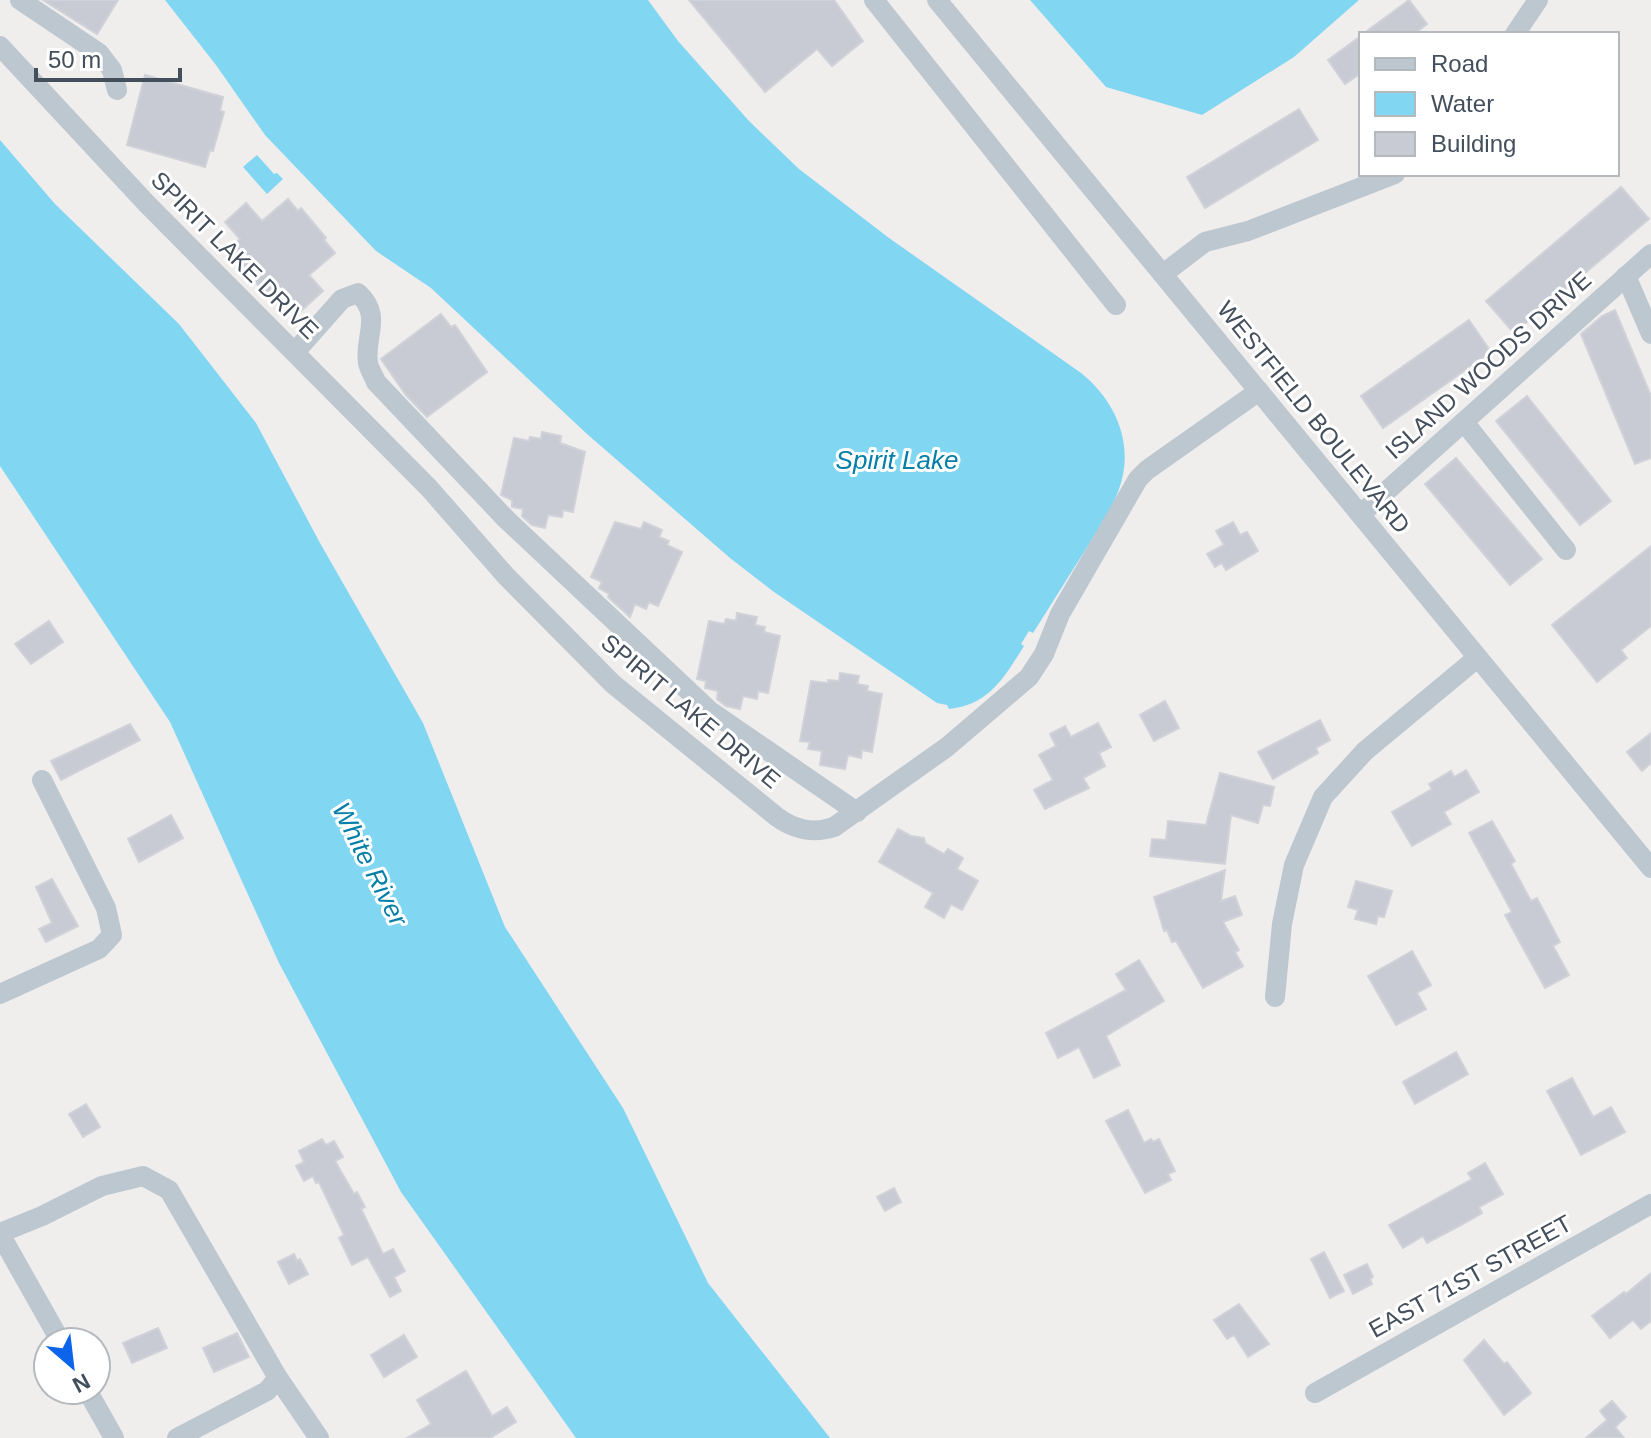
<svg xmlns="http://www.w3.org/2000/svg" width="1651" height="1438" viewBox="0 0 1651 1438" font-family="Arial,sans-serif">
<rect width="100%" height="100%" fill="#f0eded"/>
<g fill="#81d6f2">
<path d="M 165,0 L 648,0 L 678,41 L 749,121 L 799,169 L 889,238 L 1081,373 C 1116,401 1135,445 1119,489 C 1112,510 1097,530 1086,549 C 1068,577 1051,605 1033,633 L 1029,631 L 1021,644 L 1024,646 C 1004,678 989,705 949,709 L 947,705 L 937,703 L 774,592 L 730,558 L 587,434 L 431,288 L 376,251 L 265,135 L 216,65 Z"/>
<path d="M 1030,0 L 1359,0 L 1294,57 L 1202,115 L 1106,87 Z"/>
<path d="M 0,140 L 55,204 L 179,324 L 256,423 L 320,543 L 423,723 L 505,927 L 623,1108 L 708,1283 L 830,1438 L 576,1438 L 401,1192 L 279,963 L 170,722 L 0,466 Z"/>
<path d="M 257,155 L 274,174 L 277,173 L 283,179 L 267,194 L 243,167 Z"/>
</g>
<g fill="#c8cbd3" stroke="#d0d2d9" stroke-width="2">
<path d="M 43,0 L 118,0 L 97,34 Z"/>
<path d="M 689,0 L 834,0 L 863,41 L 832,66 L 817,49 L 765,92 Z"/>
<path d="M 1409,0 L 1427,24 L 1414,34 L 1363,34 Z"/>
<path d="M 1361,36 L 1361,73 L 1345,84 L 1328,60 Z"/>
<path d="M 145,75 L 223,97 L 220,111 L 224,112 L 213,151 L 210,150 L 205,167 L 127,145 Z"/>
<path d="M 1299,109 L 1318,140 L 1205,208 L 1187,177 Z"/>
<path d="M 1621,187 L 1649,219 L 1514,333 L 1486,301 Z"/>
<path d="M 288,199 L 298,211 L 301,208 L 326,238 L 324,240 L 335,253 L 309,275 L 323,291 L 300,312 L 285,295 L 275,304 L 227,250 L 240,239 L 225,222 L 246,203 L 262,221 Z"/>
<path d="M 1615,310 L 1651,396 L 1651,458 L 1635,464 L 1581,334 L 1602,316 Z"/>
<path d="M 441,314 L 451,327 L 455,325 L 487,372 L 427,417 L 406,395 L 381,359 Z"/>
<path d="M 1469,320 L 1491,352 L 1383,428 L 1361,396 Z"/>
<path d="M 1527,396 L 1611,501 L 1580,525 L 1496,421 Z"/>
<path d="M 542,432 L 561,436 L 560,443 L 585,452 L 573,512 L 563,510 L 562,517 L 548,515 L 545,528 L 532,525 L 522,516 L 523,509 L 512,507 L 512,500 L 501,495 L 514,438 L 529,441 L 530,437 L 541,439 Z"/>
<path d="M 1456,458 L 1542,559 L 1510,585 L 1425,484 Z"/>
<path d="M 615,522 L 641,529 L 644,522 L 662,530 L 659,537 L 669,541 L 667,545 L 682,552 L 658,606 L 649,602 L 646,609 L 635,604 L 630,617 L 608,597 L 609,594 L 599,588 L 602,582 L 591,577 Z"/>
<path d="M 1233,522 L 1240,535 L 1247,532 L 1258,551 L 1226,570 L 1222,563 L 1215,567 L 1207,554 L 1224,545 L 1216,531 Z"/>
<path d="M 1651,546 L 1651,626 L 1621,650 L 1627,658 L 1597,682 L 1552,625 Z"/>
<path d="M 737,613 L 757,617 L 755,625 L 765,627 L 764,632 L 780,636 L 768,693 L 758,691 L 757,699 L 743,696 L 740,709 L 726,706 L 717,699 L 718,691 L 705,688 L 706,681 L 697,679 L 709,621 L 724,624 L 726,619 L 736,621 Z"/>
<path d="M 49,621 L 63,642 L 31,664 L 15,644 Z"/>
<path d="M 840,673 L 859,676 L 857,684 L 868,686 L 867,691 L 882,694 L 872,752 L 862,750 L 861,758 L 848,755 L 845,769 L 820,765 L 822,751 L 808,749 L 810,742 L 800,741 L 811,681 L 828,683 L 828,680 L 839,681 Z"/>
<path d="M 1165,701 L 1179,728 L 1154,741 L 1140,715 Z"/>
<path d="M 1320,720 L 1330,740 L 1316,748 L 1318,753 L 1273,779 L 1258,752 Z"/>
<path d="M 1098,723 L 1111,747 L 1099,753 L 1105,766 L 1083,778 L 1089,788 L 1045,809 L 1034,790 L 1053,780 L 1039,755 L 1056,746 L 1050,734 L 1065,726 L 1071,737 Z"/>
<path d="M 130,724 L 140,740 L 61,780 L 51,761 Z"/>
<path d="M 1651,733 L 1651,763 L 1642,771 L 1627,752 Z"/>
<path d="M 1466,770 L 1479,792 L 1444,812 L 1451,824 L 1412,846 L 1392,812 L 1432,789 L 1429,784 L 1451,771 L 1454,777 Z"/>
<path d="M 1220,773 L 1274,787 L 1270,806 L 1263,805 L 1258,823 L 1231,815 L 1225,864 L 1150,856 L 1152,839 L 1166,840 L 1168,821 L 1206,825 Z"/>
<path d="M 171,815 L 183,838 L 139,862 L 128,839 Z"/>
<path d="M 1492,821 L 1515,861 L 1511,864 L 1531,901 L 1537,898 L 1560,942 L 1553,946 L 1569,975 L 1545,988 L 1505,915 L 1512,912 L 1469,833 Z"/>
<path d="M 898,829 L 911,836 L 924,838 L 925,843 L 944,854 L 948,849 L 963,858 L 957,869 L 978,881 L 962,910 L 951,904 L 944,918 L 925,907 L 933,893 L 879,862 Z"/>
<path d="M 1225,870 L 1221,901 L 1235,896 L 1242,915 L 1223,922 L 1239,950 L 1235,952 L 1243,966 L 1203,988 L 1176,941 L 1172,942 L 1167,930 L 1164,931 L 1154,897 Z"/>
<path d="M 52,879 L 78,926 L 46,942 L 39,929 L 52,923 L 36,887 Z"/>
<path d="M 1356,881 L 1392,891 L 1384,917 L 1378,916 L 1376,924 L 1355,919 L 1358,910 L 1348,907 Z"/>
<path d="M 1412,951 L 1431,985 L 1417,993 L 1426,1009 L 1396,1025 L 1368,976 Z"/>
<path d="M 1139,960 L 1164,1001 L 1106,1036 L 1120,1065 L 1094,1078 L 1079,1047 L 1058,1058 L 1046,1033 L 1126,990 L 1116,974 Z"/>
<path d="M 1456,1052 L 1468,1074 L 1415,1104 L 1403,1082 Z"/>
<path d="M 1572,1078 L 1593,1117 L 1611,1107 L 1625,1132 L 1581,1155 L 1547,1091 Z"/>
<path d="M 86,1104 L 100,1127 L 83,1137 L 69,1114 Z"/>
<path d="M 1128,1110 L 1144,1143 L 1151,1139 L 1153,1142 L 1159,1139 L 1175,1171 L 1168,1174 L 1171,1180 L 1145,1193 L 1106,1121 Z"/>
<path d="M 322,1139 L 326,1145 L 334,1141 L 343,1157 L 335,1161 L 354,1194 L 357,1192 L 365,1207 L 361,1209 L 383,1254 L 393,1249 L 405,1271 L 394,1277 L 401,1291 L 390,1297 L 368,1257 L 352,1265 L 339,1238 L 344,1235 L 319,1182 L 316,1183 L 313,1176 L 304,1181 L 296,1166 L 304,1162 L 299,1151 Z"/>
<path d="M 1485,1163 L 1503,1194 L 1479,1207 L 1482,1213 L 1461,1225 L 1427,1243 L 1423,1236 L 1403,1248 L 1389,1225 L 1472,1179 L 1468,1173 Z"/>
<path d="M 894,1188 L 901,1202 L 885,1211 L 877,1197 Z"/>
<path d="M 1324,1252 L 1344,1291 L 1330,1298 L 1311,1259 Z"/>
<path d="M 294,1254 L 297,1261 L 300,1259 L 308,1274 L 289,1284 L 278,1262 Z"/>
<path d="M 1367,1264 L 1373,1277 L 1370,1279 L 1372,1284 L 1353,1294 L 1344,1275 Z"/>
<path d="M 1651,1273 L 1651,1321 L 1641,1329 L 1633,1320 L 1610,1338 L 1592,1316 L 1624,1292 L 1626,1294 Z"/>
<path d="M 1239,1304 L 1269,1344 L 1248,1357 L 1234,1335 L 1227,1339 L 1214,1320 Z"/>
<path d="M 158,1328 L 167,1348 L 132,1363 L 123,1343 Z"/>
<path d="M 237,1333 L 249,1357 L 214,1372 L 203,1348 Z"/>
<path d="M 404,1335 L 417,1357 L 384,1377 L 371,1355 Z"/>
<path d="M 1484,1340 L 1504,1364 L 1507,1362 L 1531,1393 L 1504,1415 L 1464,1360 Z"/>
<path d="M 466,1371 L 492,1416 L 507,1407 L 516,1422 L 490,1438 L 407,1438 L 431,1424 L 417,1400 Z"/>
<path d="M 1612,1401 L 1626,1417 L 1615,1427 L 1624,1438 L 1586,1438 L 1607,1420 L 1600,1411 Z"/>
</g>
<g fill="none" stroke-linecap="round" stroke-linejoin="round">
<g stroke="#bcc7d0" stroke-width="20">
<path d="M 20,0 L 99,53 L 112,70 L 117,90"/>
<path d="M 874,0 L 1116,305"/>
<path d="M 937,0 L 1651,868"/>
<path d="M 1515,34 L 1538,0"/>
<path d="M 0,46 L 147,204 L 429,488 L 506,576 L 613,684 L 777,817 C 795,830 813,834 834,827 L 947,747 L 1029,677 L 1044,654 L 1060,614 L 1138,479 L 1147,470 L 1259,391"/>
<path d="M 1163,274 L 1205,242 L 1248,231 L 1395,174"/>
<path d="M 1626,276 L 1651,334"/>
<path d="M 295,352 L 342,299 L 358,293 C 383,316 364,336 368,363 C 369,369 374,376 376,382 L 506,519 L 710,711 L 857,812"/>
<path d="M 1464,422 L 1566,550"/>
<path d="M 1361,514 L 1651,254"/>
<path d="M 0,994 L 99,949 L 112,935 L 106,908 L 42,780"/>
<path d="M 1275,997 L 1282,924 L 1294,865 L 1323,797 L 1365,751 L 1477,658"/>
<path d="M 0,1233 L 42,1216 L 102,1186 L 143,1176 L 169,1190 L 278,1378 L 319,1438"/>
<path d="M 0,1234 L 61,1342"/>
<path d="M 87,1390 L 114,1438"/>
<path d="M 1315,1393 L 1651,1204"/>
<path d="M 177,1438 L 267,1391 L 278,1378"/>
</g>
</g>
<g text-anchor="middle" dominant-baseline="central" stroke-width="6" stroke-linejoin="round" paint-order="stroke">
<g font-size="24" fill="#444f5c" stroke="#fff">
<text transform="translate(235 255) rotate(45)">SPIRIT LAKE DRIVE</text>
<text transform="translate(1488 365) rotate(-42)">ISLAND WOODS DRIVE</text>
<text transform="translate(1314 417) rotate(51)">WESTFIELD BOULEVARD</text>
<text transform="translate(691 711) rotate(40)">SPIRIT LAKE DRIVE</text>
<text transform="translate(1470 1276) rotate(-29)">EAST 71ST STREET</text>
</g>
<g font-size="26" font-style="italic" fill="#037fa8" stroke="#fff">
<text x="897" y="460">Spirit Lake</text>
<text transform="translate(370 864) rotate(63)">White River</text>
</g>
</g>
<rect x="1359" y="32" width="260" height="144" fill="#ffffff" stroke="#b4b9be" stroke-width="2"/>
<rect x="1375" y="58" width="40" height="12" fill="#bcc7d0" stroke="#b4b9be" stroke-width="2"/>
<text x="1431" y="72" font-size="24" fill="#444f5c">Road</text>
<rect x="1375" y="92" width="40" height="24" fill="#81d6f2" stroke="#b4b9be" stroke-width="2"/>
<text x="1431" y="112" font-size="24" fill="#444f5c">Water</text>
<rect x="1375" y="132" width="40" height="24" fill="#c8cbd3" stroke="#b4b9be" stroke-width="2"/>
<text x="1431" y="152" font-size="24" fill="#444f5c">Building</text>
<g transform="translate(72 1366) rotate(152)"><circle r="38" fill="#ffffff" stroke="#b4b9be" stroke-width="2"/>
<path d="M0-6L14 30L0 20L-14 30Z" fill="#0c64ea"/>
<text y="-12" font-size="22" font-weight="bold" text-anchor="middle" fill="#444f5c">N</text>
</g>
<path d="M36 68v12h144v-12" fill="none" stroke="#444f5c" stroke-width="4"/>
<text x="48" y="68" font-size="24" fill="#444f5c" stroke="#ffffff" stroke-width="6" paint-order="stroke">50 m</text>
</svg>
